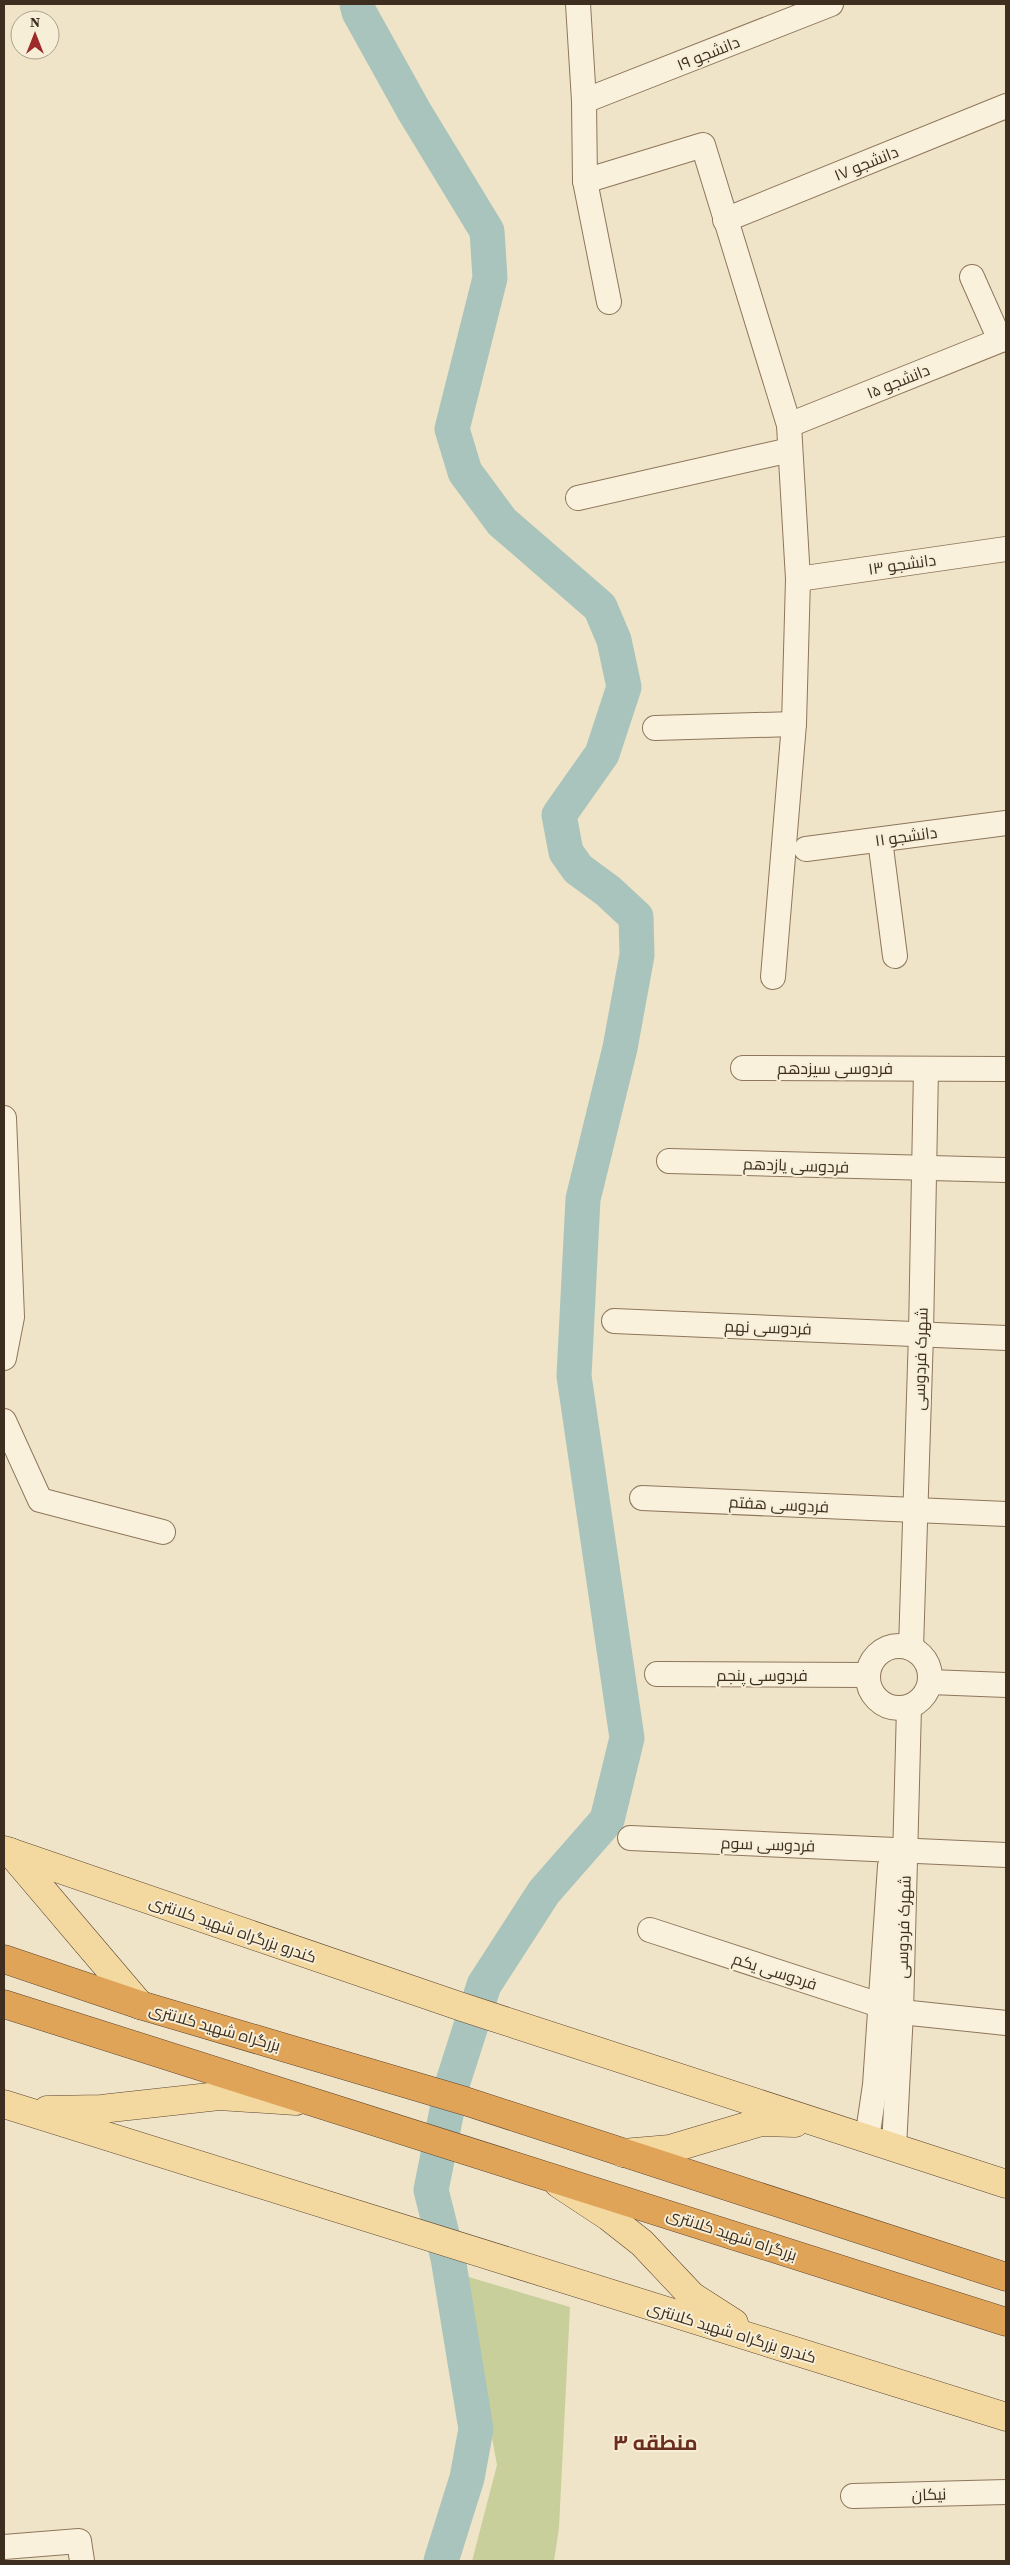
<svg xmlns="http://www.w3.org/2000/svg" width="1010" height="2565" viewBox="0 0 1010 2565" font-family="'Source Serif 4',Cairo,serif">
<rect width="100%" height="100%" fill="#f0e4c8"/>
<path fill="#c9cf9b" d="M 462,2275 L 570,2307 L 559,2528 L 554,2561 L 472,2561 L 497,2465 Z"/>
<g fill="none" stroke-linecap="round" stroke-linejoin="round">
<path stroke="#a9c4bc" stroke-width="35" d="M 357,4 L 359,12 L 414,111 L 487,231 L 490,278 L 452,429 L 465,472 L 502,522 L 600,607 L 614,640 L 624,687 L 602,754 L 559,815 L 566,852 L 578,869 L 608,891 L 636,917 L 637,955 L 620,1048 L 583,1199 L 574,1376 L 627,1738 L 607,1820 L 544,1892 L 484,1985 L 452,2085 L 431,2190 L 448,2258 L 476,2429 L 467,2478 L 441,2561"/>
<defs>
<g id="minor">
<path d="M 578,4 L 584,101 L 585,181 L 609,302"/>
<path d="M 584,101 L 831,4"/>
<path d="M 585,181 L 703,145 L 789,425 L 798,579 L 794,724 L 773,977"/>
<path d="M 725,220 L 1006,106"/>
<path d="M 972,277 L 1000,340"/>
<path d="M 789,425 L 1006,338"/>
<path d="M 578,498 L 790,450"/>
<path d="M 798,579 L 1006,549"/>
<path d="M 655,728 L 794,724"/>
<path d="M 880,840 L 895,956"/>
<path d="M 806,849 L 1006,823"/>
<path d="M 743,1068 L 1006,1069"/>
<path d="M 4,1118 L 12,1317 L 4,1358"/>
<path d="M 669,1161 L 1006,1170"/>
<path d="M 614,1321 L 1006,1338"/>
<path d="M 4,1421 L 40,1500 L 163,1532"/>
<path d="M 642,1498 L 1006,1514"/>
<circle cx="899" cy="1677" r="31"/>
<path d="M 911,1648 L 921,1334 L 926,1069"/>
<path d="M 657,1674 L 868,1675"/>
<path d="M 930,1682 L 1006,1685"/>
<path d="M 630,1838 L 1006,1855"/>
<path d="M 650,1930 L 901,2012 L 1006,2023"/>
<path d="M 867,2139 L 875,2085 L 890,1866"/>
<path d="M 894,2147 L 901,2012 L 909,1707"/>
<path d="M 853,2496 L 1006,2492"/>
<path d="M 4,2547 L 79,2541 L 82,2561"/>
</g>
<g id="major">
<path d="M 4,1850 L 462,2007 L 1006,2184"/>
<path d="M 10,1852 L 140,2005"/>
<path d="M 4,2104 L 1006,2417"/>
<path d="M 47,2110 L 101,2109 L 219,2096 L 296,2101"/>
<path d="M 623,2153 L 670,2149 L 761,2122 L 795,2123"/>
<path d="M 559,2184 L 609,2217 L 642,2243 L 692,2296 L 734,2323"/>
</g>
<g id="highway">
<path d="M 4,1959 L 140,2005 L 465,2101 L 1006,2277"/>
<path d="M 4,2004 L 1006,2322"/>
</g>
</defs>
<use href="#minor" stroke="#8d765c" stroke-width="26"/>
<use href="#major" stroke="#5b4430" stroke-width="29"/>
<use href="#highway" stroke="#5b4430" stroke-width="29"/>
<use href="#minor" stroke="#faf1dc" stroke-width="24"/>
<use href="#major" stroke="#f3d9a0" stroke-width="28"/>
<use href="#highway" stroke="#e0a458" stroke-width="28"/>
</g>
<g text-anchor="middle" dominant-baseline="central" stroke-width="4" stroke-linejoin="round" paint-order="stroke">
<g font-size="16" fill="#3d2e20" stroke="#f7eed8">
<text transform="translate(708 53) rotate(-22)">دانشجو ۱۹</text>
<text transform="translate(866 163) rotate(-22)">دانشجو ۱۷</text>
<text transform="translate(898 381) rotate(-22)">دانشجو ۱۵</text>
<text transform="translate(902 564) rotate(-8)">دانشجو ۱۳</text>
<text transform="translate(906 836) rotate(-8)">دانشجو ۱۱</text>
<text x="835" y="1068">فردوسی سیزدهم</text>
<text transform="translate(796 1165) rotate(2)">فردوسی یازدهم</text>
<text transform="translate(768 1327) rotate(2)">فردوسی نهم</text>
<text transform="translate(920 1359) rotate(-88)">شهرک فردوسی</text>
<text transform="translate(779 1504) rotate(3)">فردوسی هفتم</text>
<text x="762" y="1675">فردوسی پنجم</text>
<text transform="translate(768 1844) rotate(2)">فردوسی سوم</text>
<text transform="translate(903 1927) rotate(-88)">شهرک فردوسی</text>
<text transform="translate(233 1929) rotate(19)">کندرو بزرگراه شهید کلانتری</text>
<text transform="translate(775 1971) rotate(18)">فردوسی یکم</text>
<text transform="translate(215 2027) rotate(16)">بزرگراه شهید کلانتری</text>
<text transform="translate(732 2234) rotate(18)">بزرگراه شهید کلانتری</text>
<text transform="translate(732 2332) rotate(17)">کندرو بزرگراه شهید کلانتری</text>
<text transform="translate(929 2494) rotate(-2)">نیکان</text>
</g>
<g font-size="21" font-weight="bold" fill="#6b2e1e" stroke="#f7eed8">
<text x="655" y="2442">منطقه ۳</text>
</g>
</g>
<rect width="1010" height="2565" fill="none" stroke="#3d2e20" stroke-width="10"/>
<g transform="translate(35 35)"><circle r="24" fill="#f7eed8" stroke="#ada18e"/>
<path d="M0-4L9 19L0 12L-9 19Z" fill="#9e2a2b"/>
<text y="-8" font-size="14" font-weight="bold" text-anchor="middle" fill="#3d2e20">N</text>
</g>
</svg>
